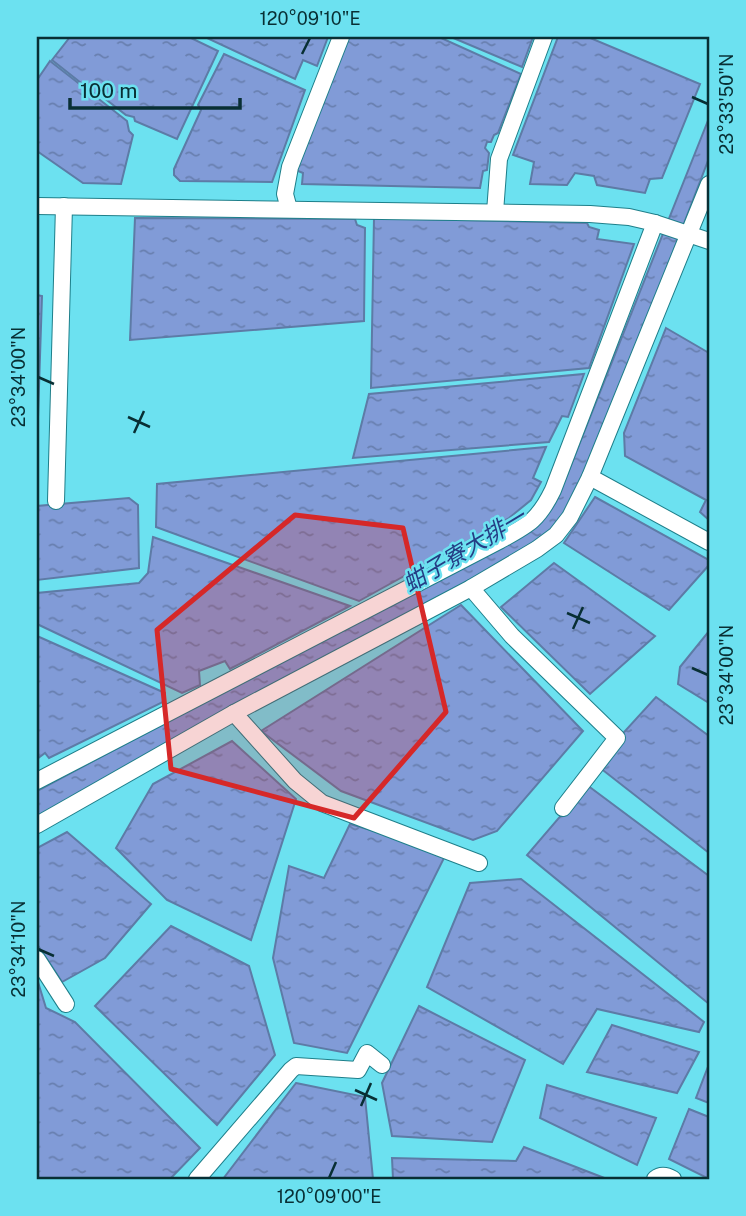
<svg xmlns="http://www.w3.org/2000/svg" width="746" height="1216" viewBox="0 0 746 1216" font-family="'Public Sans','Noto Sans TC',sans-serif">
<defs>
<pattern id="water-ripples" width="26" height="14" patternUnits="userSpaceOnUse" patternTransform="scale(1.75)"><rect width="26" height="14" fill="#819bd7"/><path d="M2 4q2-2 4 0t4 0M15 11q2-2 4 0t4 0" fill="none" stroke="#687faf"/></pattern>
</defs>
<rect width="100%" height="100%" fill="#6ce1f0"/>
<g fill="url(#water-ripples)" stroke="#5d7ba6" stroke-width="2">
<path d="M 70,37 L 189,37 L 218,51 L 177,139 L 135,121 L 134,117 L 126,115 L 99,94 L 95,94 L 52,60 Z"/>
<path d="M 205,37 L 204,37 L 328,37 L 317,66 L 303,60 L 295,79 Z"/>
<path d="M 340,37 L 439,37 L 521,74 L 498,133 L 494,135 L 491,142 L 487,142 L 485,148 L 489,153 L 487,170 L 483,171 L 480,188 L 302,184 L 303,173 L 293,169 Z"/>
<path d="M 451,37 L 533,37 L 522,67 Z"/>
<path d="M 558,37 L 588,37 L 700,84 L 662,178 L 650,179 L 645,193 L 597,185 L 594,176 L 575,173 L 567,185 L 530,184 L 534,162 L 513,155 Z"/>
<path d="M 224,54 L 305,90 L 272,182 L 180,181 L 174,175 L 174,169 L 201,110 L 198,105 Z"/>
<path d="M 50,61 L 127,121 L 129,131 L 133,135 L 121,184 L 83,183 L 37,151 L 37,80 Z"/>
<path d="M 709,118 L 709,158 L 583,488 L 539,546 L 37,824 L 37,791 L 536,525 L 567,475 Z"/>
<path d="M 135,218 L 355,219 L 357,225 L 365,228 L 364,321 L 130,340 Z"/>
<path d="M 374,218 L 587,223 L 589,227 L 599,230 L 597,239 L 634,244 L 589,368 L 371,388 Z"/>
<path d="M 37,295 L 42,296 L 37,447 Z"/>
<path d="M 666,328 L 709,353 L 709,520 L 700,512 L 706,500 L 625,456 L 624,433 Z"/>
<path d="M 584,374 L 568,417 L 562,416 L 549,442 L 353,458 L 369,394 Z"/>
<path d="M 546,447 L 533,478 L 541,482 L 531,500 L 509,518 L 359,601 L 156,527 L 157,484 Z"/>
<path d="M 595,497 L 709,560 L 709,565 L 669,610 L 564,543 Z"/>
<path d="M 129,498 L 138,505 L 139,568 L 37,580 L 37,506 Z"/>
<path d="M 153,537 L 350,606 L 230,669 L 225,661 L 199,671 L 200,685 L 182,693 L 37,624 L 37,593 L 139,583 L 148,573 Z"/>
<path d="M 554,563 L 655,636 L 590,694 L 501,607 Z"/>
<path d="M 461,605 L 583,731 L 497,831 L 473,840 L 341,791 L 261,731 Z"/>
<path d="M 709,631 L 709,703 L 678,684 L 680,667 Z"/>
<path d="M 37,636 L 165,693 L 165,701 L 49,758 L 45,753 L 37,759 Z"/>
<path d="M 656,697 L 709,736 L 709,853 L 595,764 Z"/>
<path d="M 232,741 L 296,799 L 251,940 L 167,900 L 116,848 L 153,784 Z"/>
<path d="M 587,785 L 709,876 L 709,1004 L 527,855 Z"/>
<path d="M 350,824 L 447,852 L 347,1053 L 294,1043 L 273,958 L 289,866 L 324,878 Z"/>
<path d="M 67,832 L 151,904 L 105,958 L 62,982 L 37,944 L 37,848 Z"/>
<path d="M 521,879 L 704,1022 L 699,1032 L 597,1009 L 563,1064 L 427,987 L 470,883 Z"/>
<path d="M 171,926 L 249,966 L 275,1055 L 217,1125 L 95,1006 Z"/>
<path d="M 38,982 L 46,1008 L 75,1022 L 200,1148 L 170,1179 L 37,1179 Z"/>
<path d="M 419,1006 L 525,1060 L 492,1142 L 392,1136 L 382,1083 Z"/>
<path d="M 612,1025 L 699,1052 L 677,1093 L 587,1072 Z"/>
<path d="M 709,1064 L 709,1103 L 696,1098 Z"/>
<path d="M 296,1083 L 365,1097 L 373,1179 L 223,1179 Z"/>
<path d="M 547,1085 L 656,1118 L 637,1165 L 540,1118 Z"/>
<path d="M 689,1109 L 709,1117 L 709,1179 L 669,1159 Z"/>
<path d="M 524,1147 L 607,1179 L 393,1179 L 392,1158 L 516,1161 Z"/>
</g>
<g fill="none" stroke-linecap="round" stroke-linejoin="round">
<defs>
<g id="minor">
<path d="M 37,206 L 590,214 L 629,217 L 655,223 L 709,241"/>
<path d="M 289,209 L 285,194 L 290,167 L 341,37"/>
<path d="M 495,212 L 499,159 L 544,37"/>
<path d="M 590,477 L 709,542"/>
<path d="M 56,501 L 64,206"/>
<path d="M 471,588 L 512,636 L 617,738 L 563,808"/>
<path d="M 234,713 L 295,781 L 322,803 L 479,863"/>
<path d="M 37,781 L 499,541 C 528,525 538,521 553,490 L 655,223"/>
<path d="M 37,825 L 234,713 L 471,588 L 537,549 L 556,535 L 570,517 L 590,477 L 709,184"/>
<path d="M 37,959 L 66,1004"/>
<path d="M 197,1179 L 291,1070 L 296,1066 L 358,1070 L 367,1053 L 382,1065"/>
<path d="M 655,1179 C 661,1174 666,1175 673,1179"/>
</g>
</defs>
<use href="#minor" stroke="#1e7f8a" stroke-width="18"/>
<use href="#minor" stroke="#fff" stroke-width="16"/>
</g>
<path fill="#d62828" fill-opacity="0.2" stroke="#d62828" stroke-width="5" stroke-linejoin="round" d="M 295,515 L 403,528 L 446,712 L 354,818 L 171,769 L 157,630 Z"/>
<path fill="none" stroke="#082f34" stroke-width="2.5" d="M 302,54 L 310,38M 692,97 L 708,104M 38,377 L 54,384M 128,417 L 150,427M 134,433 L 144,411M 567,613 L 590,623M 573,629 L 583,607M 692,668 L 708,675M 38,949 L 54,956M 355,1090 L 377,1100M 361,1106 L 371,1083M 329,1178 L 336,1162"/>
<g text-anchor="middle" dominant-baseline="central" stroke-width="5" stroke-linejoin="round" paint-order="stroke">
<g font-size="23" font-style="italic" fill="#253d84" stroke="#6ce1f0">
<text transform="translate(464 550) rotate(-31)">蚶子寮大排一</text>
</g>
</g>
<rect width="746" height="1216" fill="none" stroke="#6ce1f0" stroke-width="77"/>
<path d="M70 98v10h170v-10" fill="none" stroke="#082f34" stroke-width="3.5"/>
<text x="80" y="98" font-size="21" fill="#082f34" stroke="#6ce1f0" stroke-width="5" paint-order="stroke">100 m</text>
<rect x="38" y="38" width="670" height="1140" fill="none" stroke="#082f34" stroke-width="2.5"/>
<g font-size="18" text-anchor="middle" fill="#082f34">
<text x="310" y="25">120°09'10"E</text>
<text transform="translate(727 104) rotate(-90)" y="6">23°33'50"N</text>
<text transform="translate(19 377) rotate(-90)" y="6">23°34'00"N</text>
<text transform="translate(727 675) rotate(-90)" y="6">23°34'00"N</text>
<text transform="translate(19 949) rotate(-90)" y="6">23°34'10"N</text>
<text x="329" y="1203">120°09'00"E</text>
</g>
</svg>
